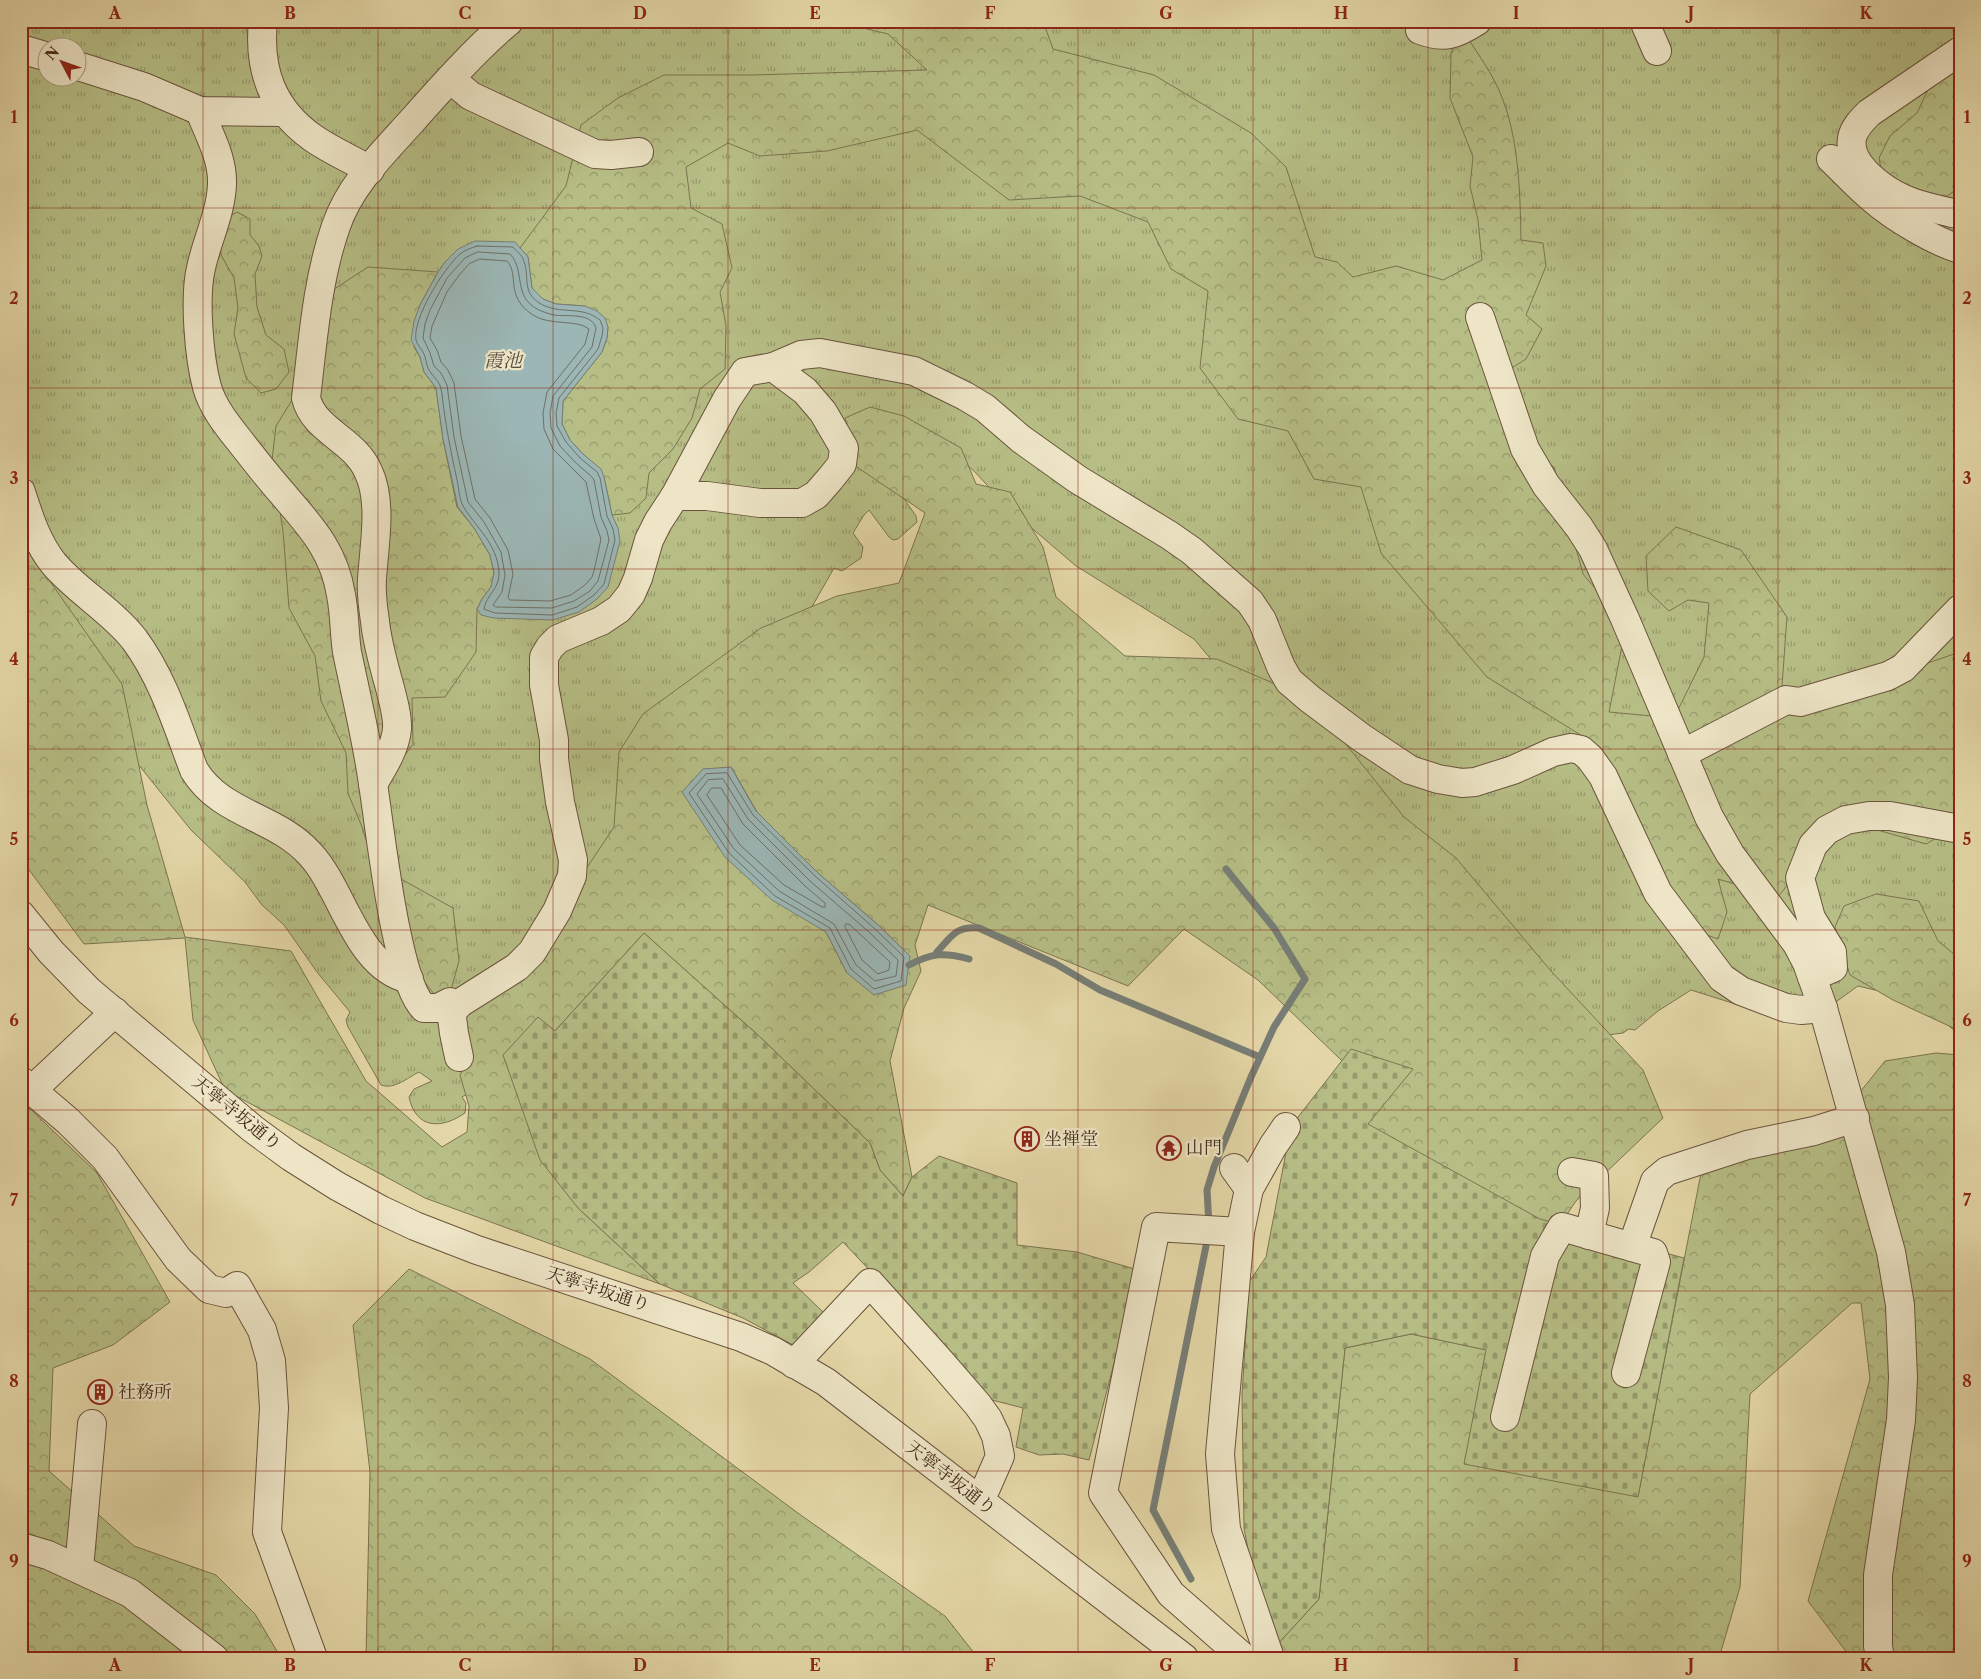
<svg xmlns="http://www.w3.org/2000/svg" width="1981" height="1679" viewBox="0 0 1981 1679" font-family="'Libre Caslon Text','Noto Serif JP',serif">
<defs>
<pattern id="grass-tufts" width="24" height="20" patternUnits="userSpaceOnUse" patternTransform="scale(1.25)"><rect width="24" height="20" fill="#b6be85"/><path d="M3 7l-1-3M5 7V3M7 7l1-3M15 17l-1-3M17 17v-4M19 17l1-3" fill="none" stroke="#969a6c"/></pattern>
<pattern id="forest-crowns" width="20" height="18" patternUnits="userSpaceOnUse" patternTransform="scale(1.25)"><rect width="20" height="18" fill="#b6be85"/><path d="M2 6a3 3 0 1 1 6 0M12 15a3 3 0 1 1 6 0" fill="none" stroke="#969a6c"/></pattern>
<pattern id="cemetery-stones" width="16" height="16" patternUnits="userSpaceOnUse" patternTransform="scale(1.25)"><rect width="16" height="16" fill="#b6be85"/><path d="M2 7V4a2 2 0 0 1 4 0v3zM10 15v-3a2 2 0 0 1 4 0v3z" fill="#969a6c"/></pattern>
</defs>
<rect width="100%" height="100%" fill="#e4d7a7"/>
<filter id="stains"><feTurbulence type="fractalNoise" baseFrequency=".004" numOctaves="4"/><feColorMatrix values="0 0 0 0 .2 0 0 0 0 .09 0 0 0 0 .02 0 0 0 .5 -.17"/></filter>
<radialGradient id="worn" r=".72"><stop offset=".6" stop-color="#630" stop-opacity="0"/><stop offset="1" stop-color="#630" stop-opacity=".3"/></radialGradient>
<path fill="url(#grass-tufts)" stroke="#7c7450" fill-rule="evenodd" d="M 21,21 L 1960,21 L 1960,1036 L 1922,1001 L 1858,986 L 1815,1017 L 1789,1021 L 1691,990 L 1658,1011 L 1635,1030 L 1629,1029 L 1623,1033 L 1560,1041 L 1266,725 L 1194,639 L 1076,566 L 1007,507 L 976,473 L 957,456 L 893,483 L 916,516 L 917,522 L 898,539 L 893,540 L 889,537 L 869,510 L 864,515 L 853,533 L 863,547 L 861,558 L 842,571 L 834,568 L 793,640 L 479,1087 L 462,1097 L 466,1103 L 465,1113 C 442,1129 416,1130 409,1097 L 414,1089 L 432,1081 L 419,1072 C 407,1078 394,1090 381,1085 L 348,1027 L 346,1020 L 350,1012 L 317,972 L 284,925 L 262,905 L 245,882 L 191,830 L 129,753 L 21,592 ZM 48,48 L 78,48 L 78,78 L 48,78 Z"/>
<g fill="url(#forest-crowns)" stroke="#7c7450" fill-rule="evenodd">
<path d="M 834,21 L 1036,21 L 1044,24 L 1053,49 L 1154,75 L 1251,133 L 1286,167 L 1315,257 L 1337,262 L 1353,277 L 1396,266 L 1443,280 L 1482,260 L 1478,220 L 1470,186 L 1473,157 L 1450,98 L 1451,54 L 1455,40 L 1469,40 C 1478,54 1488,68 1495,82 C 1519,128 1520,189 1521,240 L 1543,243 L 1546,266 L 1526,315 L 1542,329 L 1526,359 L 1502,374 L 1509,441 L 1554,467 L 1583,574 L 1611,607 L 1622,646 L 1609,712 L 1674,718 L 1704,657 L 1709,603 L 1688,600 L 1669,611 L 1648,591 L 1646,556 L 1676,527 L 1741,550 L 1787,617 L 1782,686 L 1737,734 L 1789,710 L 1960,652 L 1960,824 L 1926,844 L 1874,829 L 1818,829 L 1791,880 L 1778,897 L 1718,879 L 1727,912 L 1718,939 L 1674,923 L 1620,833 L 1600,747 L 1487,677 L 1381,553 L 1361,487 L 1314,479 L 1288,431 L 1238,419 L 1200,368 L 1208,291 L 1171,269 L 1148,222 L 1080,196 L 1009,200 L 917,130 L 827,151 L 760,156 L 728,143 L 686,167 L 691,208 L 722,224 L 732,268 L 720,292 L 726,326 L 725,369 L 700,389 L 692,418 L 673,449 L 649,473 L 646,498 L 630,513 L 612,515 L 604,477 L 570,440 L 562,424 L 563,401 L 602,352 L 607,338 L 608,327 L 585,306 L 556,304 L 543,299 L 532,288 L 528,257 L 520,248 L 566,186 L 581,125 L 618,98 L 664,75 L 752,75 L 927,70 L 888,34 Z"/>
<path d="M 1960,57 L 1960,187 L 1940,201 L 1883,179 L 1879,158 L 1890,136 L 1917,113 L 1934,77 Z"/>
<path d="M 237,212 L 250,219 L 250,235 L 259,246 L 262,256 L 255,274 L 257,307 L 266,335 L 284,349 L 289,372 L 276,389 L 261,393 L 246,378 L 234,334 L 238,308 L 234,278 L 221,255 L 220,234 L 225,219 Z"/>
<path d="M 368,267 L 438,272 L 420,305 L 414,347 L 420,357 L 424,372 L 436,388 L 443,439 L 457,507 L 474,528 L 490,555 L 494,573 L 491,587 L 482,599 L 477,609 L 476,652 L 445,697 L 412,698 L 413,744 L 383,785 L 401,879 L 453,908 L 459,961 L 446,1008 L 540,938 L 614,827 L 619,752 L 643,714 L 761,628 L 837,596 L 899,583 L 925,513 L 854,465 L 845,418 L 870,407 L 904,416 L 961,448 L 976,484 L 1010,492 L 1043,547 L 1056,597 L 1125,656 L 1217,659 L 1310,699 L 1404,817 L 1456,858 L 1551,971 L 1643,1070 L 1663,1118 L 1576,1201 L 1513,1294 L 1359,1191 L 1366,1084 L 1258,980 L 1184,929 L 1128,986 L 928,905 L 915,945 L 921,971 L 904,1008 L 890,1061 L 912,1177 L 903,1196 L 880,1170 L 870,1143 L 759,1036 L 644,933 L 555,1031 L 578,1208 L 660,1284 L 425,1198 L 225,1090 L 193,1020 L 185,938 L 84,944 L 21,859 L 21,540 L 122,684 L 147,805 L 185,937 L 291,951 L 366,1081 L 442,1147 L 467,1132 L 469,1106 L 460,1075 L 469,1059 L 446,1009 L 411,965 L 379,881 L 362,827 L 348,793 L 346,753 L 321,701 L 315,656 L 289,608 L 283,531 L 272,460 L 276,426 L 297,392 L 322,297 ZM 731,767 L 756,811 L 818,873 L 877,924 L 910,956 L 847,973 L 826,932 Z"/>
<path d="M 1876,894 L 1919,901 L 1938,941 L 1960,959 L 1960,1031 L 1893,1000 L 1850,975 L 1835,927 L 1844,906 Z"/>
<path d="M 1936,1053 L 1960,1055 L 1960,1658 L 1851,1658 L 1808,1601 L 1870,1379 L 1861,1303 L 1852,1303 L 1750,1394 L 1740,1587 L 1719,1658 L 1280,1658 L 1275,1647 L 1319,1599 L 1345,1348 L 1411,1334 L 1487,1350 L 1638,1496 L 1702,1168 L 1852,1102 L 1885,1061 Z"/>
<path d="M 21,1100 L 97,1173 L 170,1302 L 113,1345 L 53,1368 L 49,1471 L 134,1546 L 216,1575 L 255,1614 L 281,1658 L 21,1658 Z"/>
<path d="M 409,1269 L 590,1359 L 802,1516 L 945,1616 L 978,1658 L 366,1658 L 370,1472 L 353,1325 Z"/>
</g>
<g fill="url(#cemetery-stones)" stroke="#7c7450">
<path d="M 644,933 L 759,1036 L 870,1143 L 880,1170 L 903,1196 L 912,1177 L 939,1156 L 1017,1183 L 1017,1245 L 1077,1252 L 1138,1270 L 1089,1460 L 1063,1454 L 1039,1455 L 1016,1447 L 1023,1408 L 992,1400 L 843,1242 L 809,1272 L 793,1283 L 824,1313 L 795,1346 L 743,1318 L 660,1284 L 578,1208 L 540,1160 L 503,1055 L 538,1017 L 555,1031 Z"/>
<path d="M 1351,1049 L 1413,1069 L 1368,1124 L 1540,1219 L 1684,1258 L 1638,1497 L 1464,1464 L 1486,1350 L 1411,1334 L 1345,1348 L 1319,1599 L 1275,1647 L 1256,1593 L 1244,1528 L 1242,1395 L 1249,1282 L 1266,1257 L 1291,1126 Z"/>
</g>
<g fill="#9bb6b4" stroke="#777e76">
<path d="M 475,241 L 515,242 L 528,257 L 532,288 L 543,299 L 556,304 L 585,306 L 597,311 L 605,318 L 608,327 L 607,338 L 602,352 L 563,401 L 562,424 L 570,440 L 583,454 L 601,469 L 604,477 L 612,515 L 618,528 L 620,541 L 608,587 L 597,599 L 579,612 L 553,620 L 494,618 L 481,615 L 477,609 L 482,599 L 491,587 L 494,573 L 490,555 L 474,528 L 458,507 L 443,439 L 436,388 L 424,372 L 420,357 L 411,340 L 414,321 L 420,305 L 438,272 L 445,262 L 458,249 Z"/>
<path d="M 731,767 L 756,811 L 818,873 L 877,924 L 910,956 L 906,985 L 874,995 L 847,973 L 826,932 L 772,900 L 725,857 L 682,792 L 703,769 Z"/>
</g>
<g fill="none" stroke-linecap="round" stroke-linejoin="round">
<g stroke="#6e7067" stroke-width="1">
<path d="M 477,246 L 513,247 C 516,251 522,255 523,259 C 531,276 520,292 541,304 C 561,315 581,305 600,320 L 603,328 L 602,336 L 598,349 L 559,398 L 556,413 L 557,426 L 566,442 L 580,458 L 597,472 L 600,478 L 607,516 L 613,529 L 615,540 L 604,584 L 594,595 L 577,607 L 552,615 L 495,613 L 484,609 C 486,595 500,589 499,572 C 497,543 476,528 463,506 C 459,499 459,488 457,480 C 451,452 445,423 442,394 C 440,378 433,379 428,368 C 426,363 426,358 424,354 C 422,349 417,345 416,340 C 412,319 444,268 460,254 C 465,250 471,248 477,246 Z"/>
<path d="M 478,252 L 510,254 C 526,271 512,297 539,310 C 544,312 549,314 554,315 C 567,317 591,312 596,328 L 592,347 L 553,396 L 550,413 L 551,428 L 560,446 L 576,463 L 591,476 L 594,480 L 601,517 L 607,531 L 609,540 L 598,581 L 590,591 L 574,601 L 552,608 L 496,607 L 493,605 L 502,592 L 505,575 L 501,552 L 484,522 L 468,502 L 454,437 L 447,385 L 441,373 L 434,366 L 430,353 L 423,338 L 425,324 L 430,310 L 447,278 L 465,258 Z"/>
<path d="M 480,259 L 507,261 C 520,275 504,296 533,315 C 549,326 577,319 589,329 L 585,344 L 547,392 L 543,413 L 544,429 L 553,449 L 586,482 L 594,519 L 601,539 L 594,571 L 592,577 L 585,585 L 571,595 L 550,601 L 510,600 L 508,598 L 513,574 L 508,550 L 490,518 L 475,499 L 461,436 L 454,383 L 448,370 L 441,362 L 437,350 L 430,338 L 432,326 L 447,292 L 460,274 L 469,264 Z"/>
<path d="M 727,773 L 753,815 L 815,876 L 874,928 L 904,957 L 901,981 L 874,989 L 851,969 L 830,928 L 775,896 L 729,853 L 689,793 L 706,774 Z"/>
<path d="M 723,779 L 748,819 L 810,881 L 869,932 L 898,960 L 896,976 L 875,981 L 856,965 L 834,924 L 779,891 L 734,849 L 697,794 L 708,780 Z"/>
<path d="M 712,788 L 721,788 L 743,824 L 805,886 L 825,903 L 825,907 L 822,907 L 784,885 L 740,845 L 707,795 Z"/>
<path d="M 846,924 L 849,924 L 890,962 L 889,970 L 878,974 L 862,960 L 845,927 Z"/>
</g>
<g stroke="#777e76" stroke-width="7">
<path d="M 937,952 C 952,936 955,926 979,928 L 1056,964 L 1100,990 L 1260,1057"/>
<path d="M 909,965 C 932,953 944,952 969,959"/>
<path d="M 1209,1225 L 1207,1190 L 1214,1167 L 1251,1077 L 1274,1027 L 1305,979 L 1274,928 L 1226,869"/>
<path d="M 1191,1579 L 1153,1510 L 1208,1236"/>
</g>
<defs>
<g id="minor">
<path d="M 263,21 C 258,70 272,109 313,138 C 330,150 351,159 370,170"/>
<path d="M 1644,21 L 1657,51"/>
<path d="M 1420,30 C 1445,39 1455,35 1477,21"/>
<path d="M 21,49 L 48,57"/>
<path d="M 1960,51 L 1869,113 C 1862,120 1854,128 1852,138 C 1847,165 1884,190 1904,199 C 1921,207 1942,210 1960,215"/>
<path d="M 78,66 L 144,87 L 200,111 L 284,112"/>
<path d="M 450,79 L 471,96 L 595,154 L 611,155 L 639,152"/>
<path d="M 200,111 C 209,135 223,158 222,184 C 221,213 207,240 201,268 C 194,297 199,358 207,387 C 212,406 227,425 239,440 C 253,458 267,476 282,493 C 310,526 334,550 341,595 C 345,614 344,633 347,652 C 356,696 367,740 373,784 C 380,827 396,983 424,1008 L 438,1008 L 450,1002 L 454,1033 L 459,1057"/>
<path d="M 1831,159 C 1845,172 1858,187 1873,199 C 1894,217 1933,241 1960,249"/>
<path d="M 1480,317 L 1525,449 L 1546,485 L 1579,527 L 1593,549 L 1625,619 L 1709,817 L 1730,854 L 1797,944 L 1807,963 L 1823,1008 L 1891,1252 L 1900,1305 L 1903,1378 L 1901,1420 L 1878,1575 L 1878,1646 L 1880,1658"/>
<path d="M 21,492 C 29,517 37,543 54,564 C 78,592 111,610 134,639 C 163,678 177,725 194,770 C 221,815 276,816 310,854 C 343,889 356,967 409,979"/>
<path d="M 675,496 L 707,496 L 760,503 L 802,503 L 816,495 L 830,479 L 842,464 L 844,448 L 823,412 L 805,391 L 773,367"/>
<path d="M 1682,754 L 1786,700 L 1800,702 L 1888,676 L 1903,668 L 1960,609"/>
<path d="M 373,784 C 383,767 395,749 397,729 C 398,715 393,701 390,688 C 384,666 377,643 375,621 C 373,608 371,593 372,579 C 374,546 383,501 368,471 C 354,439 314,431 306,398 C 313,340 317,280 336,226 C 350,185 383,153 411,122 C 442,87 474,51 509,21"/>
<path d="M 21,915 L 51,952 L 89,991 L 253,1129 L 291,1157 L 337,1186 L 381,1210 L 415,1226 L 477,1250 L 741,1337 L 773,1351 L 826,1382 L 1184,1658"/>
<path d="M 1812,977 L 1833,968 L 1832,952 L 1811,918 L 1800,878 L 1813,845 L 1827,830 L 1846,820 L 1869,816 L 1890,816 L 1960,829"/>
<path d="M 451,1013 L 460,1003 L 517,967 L 532,952 L 557,911 L 572,876 L 573,860 L 560,802 L 554,759 L 554,740 L 544,685 L 544,657 L 550,647 L 558,639 L 601,621 L 619,609 L 631,594 L 638,578 L 649,540 L 658,522 L 675,496 L 727,399 L 745,372 L 773,367 L 801,355 L 820,353 L 914,371 L 965,396 L 985,408 L 1021,439 L 1077,479 L 1169,535 L 1192,551 L 1250,602 L 1262,620 L 1281,667 L 1289,681 L 1310,699 L 1362,738 L 1410,770 L 1438,779 L 1462,783 L 1475,782 L 1513,770 L 1553,752 L 1571,748 L 1581,750 L 1590,758 L 1603,776 L 1658,893 L 1722,978 L 1741,991 L 1786,1008 L 1801,1010 L 1823,1008"/>
<path d="M 21,1081 L 68,1121 L 105,1158 L 178,1259 L 209,1289 L 226,1293 L 237,1286 L 262,1330 L 271,1361 L 274,1408 L 267,1532 L 313,1658"/>
<path d="M 32,1090 L 115,1012"/>
<path d="M 1234,1168 L 1249,1189"/>
<path d="M 1572,1172 L 1594,1176 L 1595,1208 L 1589,1235"/>
<path d="M 1240,1232 L 1156,1227 L 1103,1493 L 1171,1594 L 1244,1658"/>
<path d="M 794,1364 L 870,1283 L 940,1361 L 978,1405 L 988,1419 L 996,1436 L 1000,1456 L 986,1488 L 978,1498"/>
<path d="M 1626,1373 L 1656,1262 L 1653,1253 L 1632,1247 L 1655,1181 L 1667,1171 L 1747,1145 L 1814,1131 L 1855,1118"/>
<path d="M 1505,1417 L 1545,1256 L 1562,1227 L 1632,1247"/>
<path d="M 21,1547 L 48,1555 L 130,1593 L 214,1658"/>
<path d="M 79,1569 L 92,1424"/>
<path d="M 1270,1658 L 1226,1529 L 1220,1454 L 1240,1232 L 1249,1189 L 1273,1146 L 1286,1127"/>
</g>
</defs>
<use href="#minor" stroke="#6a543d" stroke-width="30"/>
<use href="#minor" stroke="#ede5c6" stroke-width="28"/>
</g>
<path fill="none" stroke="#8f2418" stroke-width="1" stroke-opacity="0.55" d="M 203,21 L 203,1658M 378,21 L 378,1658M 553,21 L 553,1658M 728,21 L 728,1658M 903,21 L 903,1658M 1078,21 L 1078,1658M 1253,21 L 1253,1658M 1428,21 L 1428,1658M 1603,21 L 1603,1658M 1778,21 L 1778,1658M 21,208 L 1960,208M 21,388 L 1960,388M 21,569 L 1960,569M 21,749 L 1960,749M 21,930 L 1960,930M 21,1110 L 1960,1110M 21,1291 L 1960,1291M 21,1471 L 1960,1471"/>
<defs>
<symbol id="building-ring" viewBox="-11 -11 22 22"><circle r="9.5" fill="#ede5c6" stroke="#8f2418" stroke-width="1.5"/><path d="M-4-6H4V6H1V3H-1V6H-4ZM-2.5-4.3h1.7v1.8h-1.7ZM.8-4.3h1.7v1.8H.8ZM-2.5-1h1.7V.8h-1.7ZM.8-1h1.7V.8H.8Z" fill="#8f2418"/></symbol>
<symbol id="temple-ring" viewBox="-11 -11 22 22"><circle r="9.5" fill="#ede5c6" stroke="#8f2418" stroke-width="1.5"/><path d="M0-6L5-2H3V0L6.5 2.5H4V6H1.5V3h-3V6H-4V2.5H-6.5L-3 0V-2H-5Z" fill="#8f2418"/></symbol>
</defs>
<g fill-rule="evenodd">
<use href="#building-ring" x="1013" y="1125" width="28" height="28"/>
<use href="#temple-ring" x="1155" y="1134" width="28" height="28"/>
<use href="#building-ring" x="86" y="1378" width="28" height="28"/>
</g>
<g text-anchor="middle" dominant-baseline="central" stroke-width="4.5" stroke-linejoin="round" paint-order="stroke">
<g font-size="18" fill="#42291a" stroke="#ede5c6">
<text transform="translate(237 1113) rotate(39)">天寧寺坂通り</text>
<text transform="translate(598 1289) rotate(18)">天寧寺坂通り</text>
<text transform="translate(951 1478) rotate(38)">天寧寺坂通り</text>
</g>
<g font-size="18" fill="#42291a" stroke="#ede5c6" text-anchor="start">
<text x="1044" y="1139">坐禅堂</text>
<text x="1186" y="1148">山門</text>
<text x="118" y="1392">社務所</text>
</g>
<g font-size="19" font-style="italic" fill="#584c40" stroke="#ede5c6">
<text x="503" y="360">霞池</text>
</g>
</g>
<rect width="1981" height="1679" fill="none" stroke="#e4d7a7" stroke-width="55"/>
<g transform="translate(62 62) rotate(311)"><circle r="24" fill="#ede5c6" stroke="#a99a81"/>
<path d="M0-4L9 19L0 12L-9 19Z" fill="#8f2418"/>
<text y="-8" font-size="14" font-weight="bold" text-anchor="middle" fill="#42291a">N</text>
</g>
<rect x="28" y="28" width="1926" height="1624" fill="none" stroke="#8f2418" stroke-width="2"/>
<g font-size="16" text-anchor="middle" font-weight="bold" fill="#8f2418">
<text x="115" y="19">A</text>
<text x="290" y="19">B</text>
<text x="465" y="19">C</text>
<text x="640" y="19">D</text>
<text x="815" y="19">E</text>
<text x="990" y="19">F</text>
<text x="1166" y="19">G</text>
<text x="1341" y="19">H</text>
<text x="1516" y="19">I</text>
<text x="1691" y="19">J</text>
<text x="1866" y="19">K</text>
<text x="14" y="123">1</text>
<text x="1967" y="123">1</text>
<text x="14" y="304">2</text>
<text x="1967" y="304">2</text>
<text x="14" y="484">3</text>
<text x="1967" y="484">3</text>
<text x="14" y="665">4</text>
<text x="1967" y="665">4</text>
<text x="14" y="845">5</text>
<text x="1967" y="845">5</text>
<text x="14" y="1026">6</text>
<text x="1967" y="1026">6</text>
<text x="14" y="1206">7</text>
<text x="1967" y="1206">7</text>
<text x="14" y="1387">8</text>
<text x="1967" y="1387">8</text>
<text x="14" y="1567">9</text>
<text x="1967" y="1567">9</text>
<text x="115" y="1671">A</text>
<text x="290" y="1671">B</text>
<text x="465" y="1671">C</text>
<text x="640" y="1671">D</text>
<text x="815" y="1671">E</text>
<text x="990" y="1671">F</text>
<text x="1166" y="1671">G</text>
<text x="1341" y="1671">H</text>
<text x="1516" y="1671">I</text>
<text x="1691" y="1671">J</text>
<text x="1866" y="1671">K</text>
</g>
<rect width="100%" height="100%" filter="url(#stains)"/>
<rect width="100%" height="100%" fill="url(#worn)"/>
</svg>
